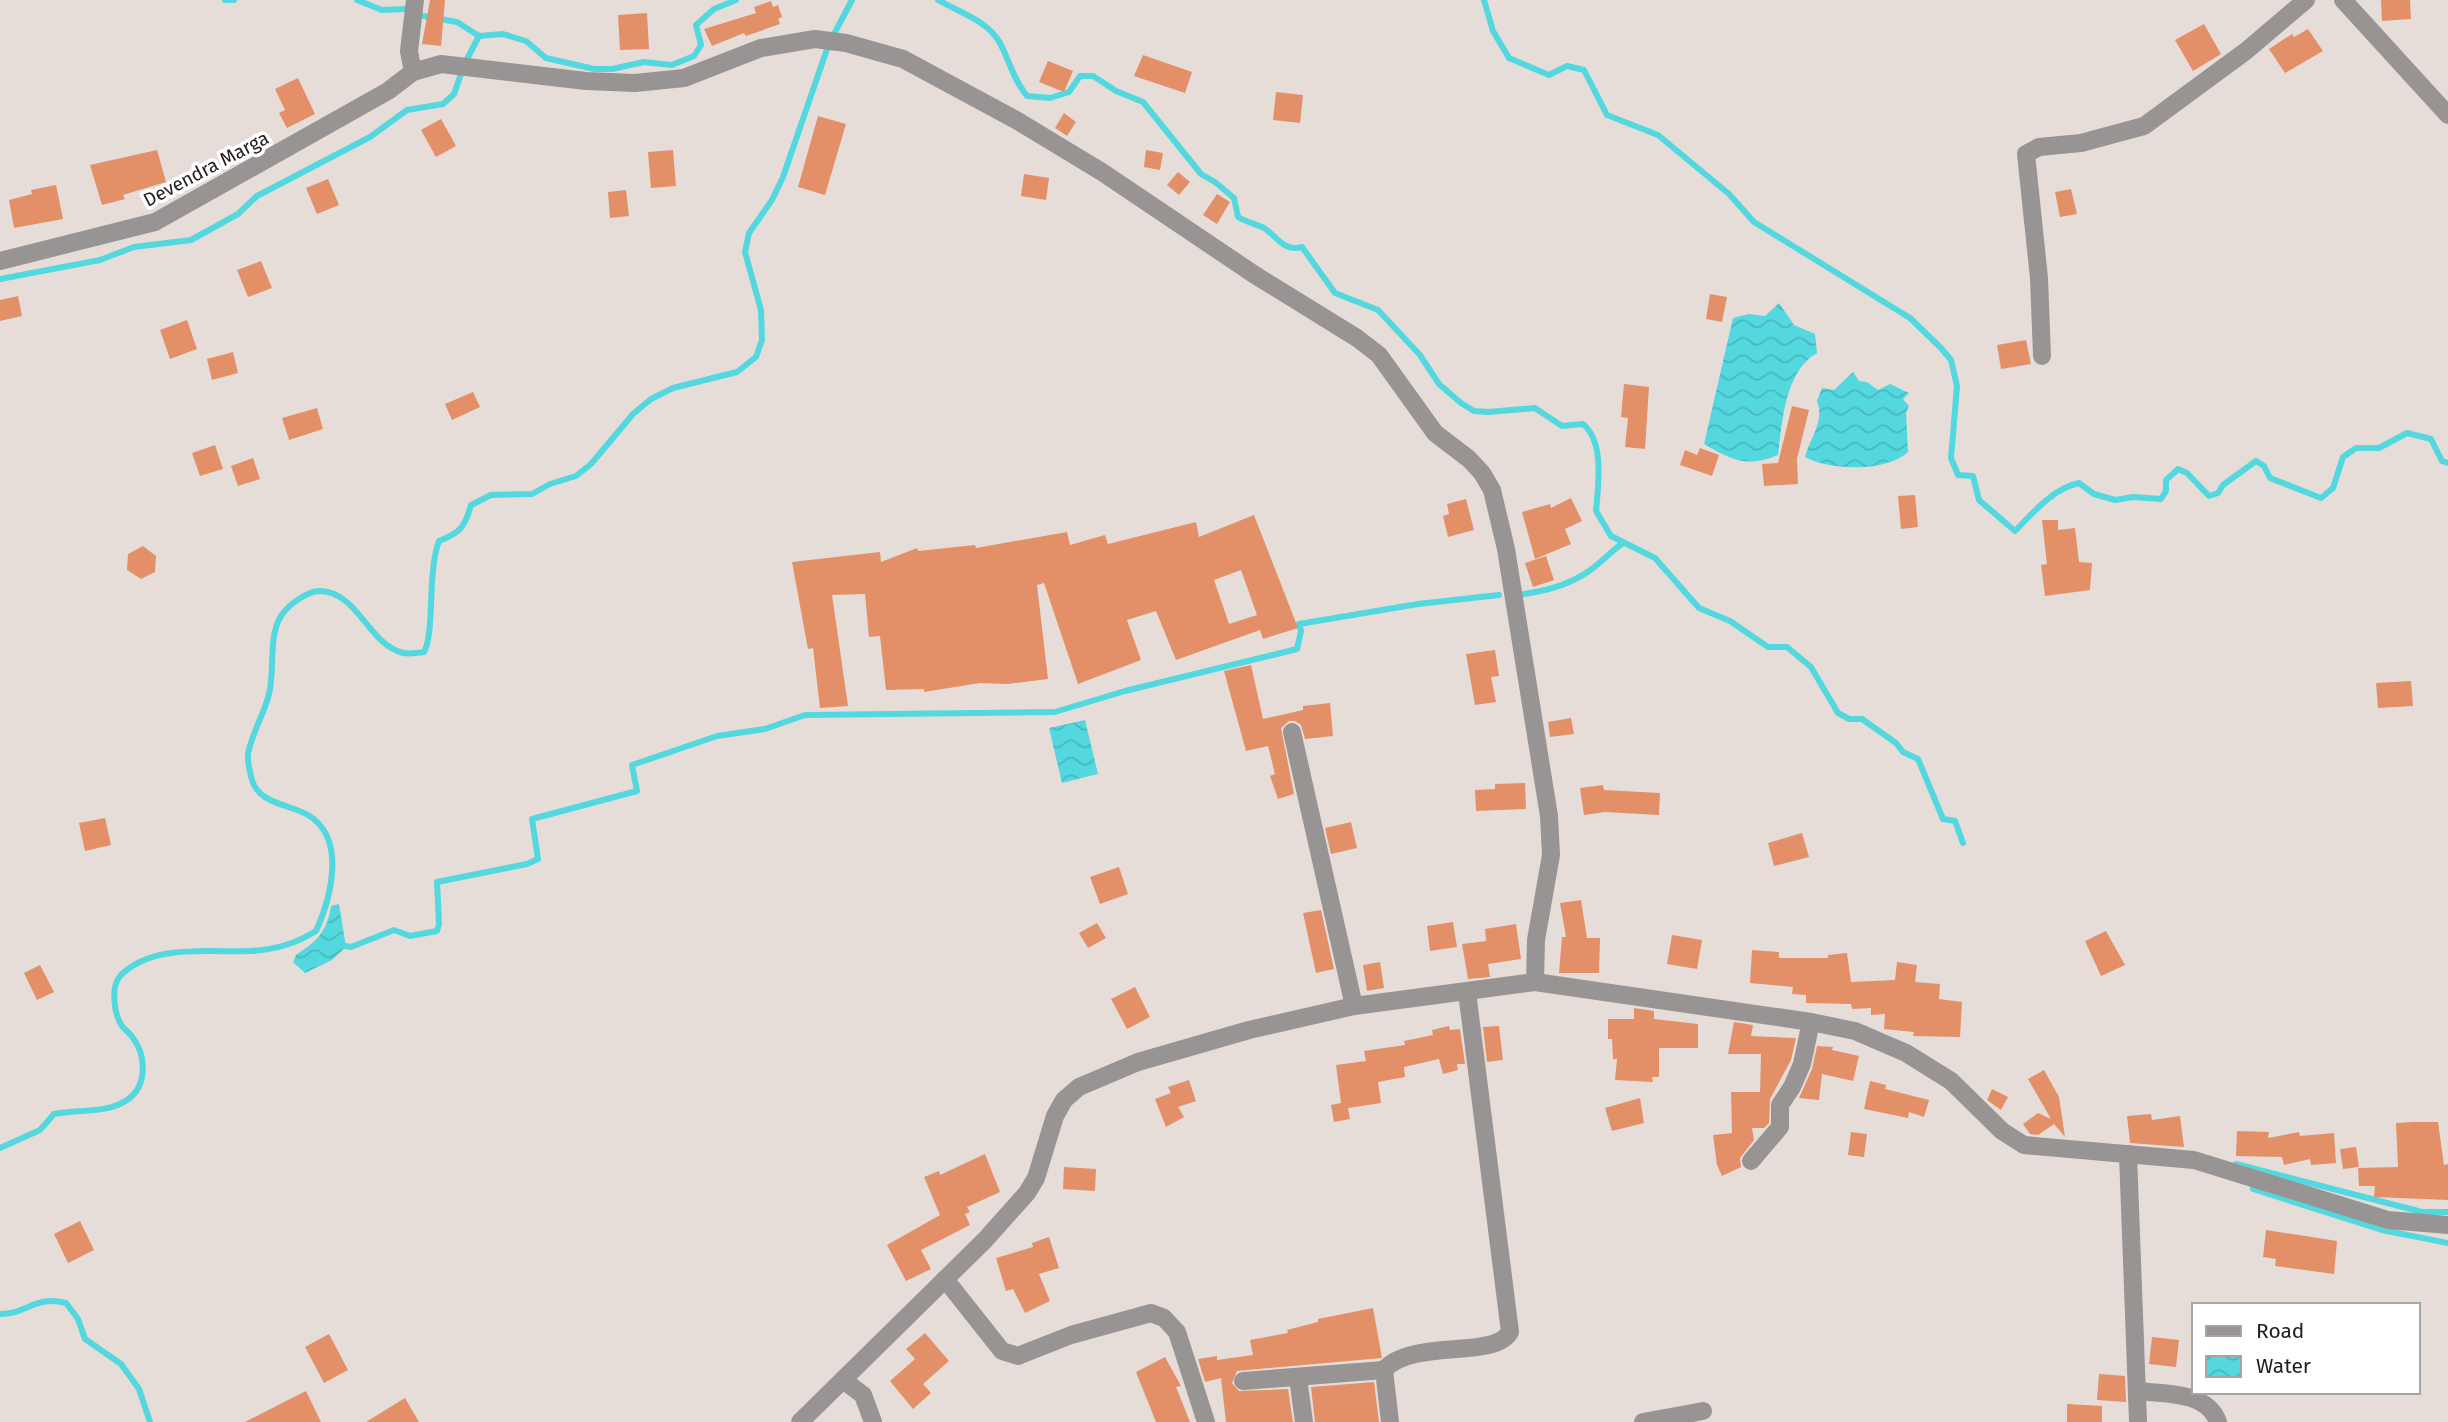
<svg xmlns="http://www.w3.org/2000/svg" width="2448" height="1422" viewBox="0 0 2448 1422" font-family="'Fira Sans',sans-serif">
<defs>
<pattern id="water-waves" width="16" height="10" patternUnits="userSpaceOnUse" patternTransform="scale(1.75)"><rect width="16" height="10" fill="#52d8de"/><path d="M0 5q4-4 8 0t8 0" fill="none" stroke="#47b9be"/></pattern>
</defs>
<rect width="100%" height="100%" fill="#e6ddd9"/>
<g fill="url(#water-waves)">
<path d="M 1779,303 L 1794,325 L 1815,334 L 1817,353 C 1785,371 1782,422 1778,455 C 1747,468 1732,460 1704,444 L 1733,318 L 1749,314 L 1765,316 Z"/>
<path d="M 1853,372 L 1859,381 L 1867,382 L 1878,390 L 1890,384 L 1909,393 L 1903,399 L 1909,406 L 1906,413 L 1908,452 C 1887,472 1830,471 1805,457 C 1810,438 1825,421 1817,401 L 1822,388 L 1834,390 Z"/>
<path d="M 1085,720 L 1098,774 L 1062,783 L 1049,728 Z"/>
<path d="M 339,904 L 346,947 L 332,960 L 305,973 L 293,962 L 296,955 C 317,941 327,932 331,906 Z"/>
</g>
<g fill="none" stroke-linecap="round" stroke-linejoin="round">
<g stroke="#52d8de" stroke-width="6">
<path d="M 225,0 L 234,0"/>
<path d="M 357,0 L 382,10 L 406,9"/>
<path d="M 938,0 C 959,12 988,21 1000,43 C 1010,62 1013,79 1027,96 L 1050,98 L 1069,92 L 1080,76 L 1093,76 L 1116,91 L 1143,102 L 1201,174 L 1215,182 L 1234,198 L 1238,217 C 1246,222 1256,224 1264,228 C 1278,237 1283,252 1302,247 L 1335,293 L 1378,310 L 1420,355 L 1439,384 L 1461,403 L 1474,411 L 1488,412 L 1535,408 L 1562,426 L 1583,424 C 1605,442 1598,487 1596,511 L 1611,536 L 1655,558 L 1699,608 L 1730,621 L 1768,647 L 1787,647 L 1811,667 L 1838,713 L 1849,719 L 1862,719 L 1896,743 L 1903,752 L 1918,759 L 1943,819 L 1955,821 L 1963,843"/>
<path d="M 1484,0 L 1493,31 L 1509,58 L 1549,75 L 1567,66 L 1584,70 L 1607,115 L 1658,135 L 1729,194 L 1754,222 L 1910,318 L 1941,348 L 1951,360 L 1957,386 L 1951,458 L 1958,475 L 1973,476 L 1979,500 L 2015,531 C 2032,514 2053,488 2079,483 L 2094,494 L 2115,500 L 2133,497 L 2161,499 L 2166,491 L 2166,480 L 2178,469 L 2187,473 L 2209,496 L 2218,493 L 2223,485 L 2256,461 L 2264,466 L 2270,478 L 2321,498 L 2333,488 L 2343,457 L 2356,448 L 2379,448 L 2407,433 L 2431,439 L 2442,461 L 2448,463"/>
<path d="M 418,15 L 457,22 L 479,36 L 503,34 L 526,41 L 546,58 L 594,69 L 612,69 L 644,62 L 672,65 L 694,56 L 701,45 L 696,25 L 714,9 L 736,0"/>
<path d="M 833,36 L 852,0"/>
<path d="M 466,61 L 479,36"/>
<path d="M 0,279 L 100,260 L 134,247 L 191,240 L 238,214 L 257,196 L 370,137 L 407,110 L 443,104 L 454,94 L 461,74"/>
<path d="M 1517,595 C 1542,592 1568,586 1589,571 C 1601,563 1610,552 1623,543"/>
<path d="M 338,945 L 351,947 L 394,930 L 410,936 L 437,931 L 439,924 L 437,882 L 527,864 L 538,859 L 532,819 L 637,791 L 632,765 L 717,736 L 765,729 L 805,715 L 1055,712 L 1125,691 L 1297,649 L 1301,631 L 1299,624 L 1418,604 L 1499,595"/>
<path d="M 0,1148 L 40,1130 L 54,1114 C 77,1109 107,1114 127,1100 C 148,1086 146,1055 133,1038 C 130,1033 125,1030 122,1026 C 114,1014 110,986 121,975 C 154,943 209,953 250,951 C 273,950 297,943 316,931 C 331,898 347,838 308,815 C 289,804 259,804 252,780 C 250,772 247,762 248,754 C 252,732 264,715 269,694 C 275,671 268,636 281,616 C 288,605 307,591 320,591 C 358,592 368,644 403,653 C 409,654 418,653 424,652 C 435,633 427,572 439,541 C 460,533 465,527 471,505 L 491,495 L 532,494 L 550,484 L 576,476 L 591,464 L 633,414 L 651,399 L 673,388 L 737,372 L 756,357 L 762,340 L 761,310 L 745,252 L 749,233 L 772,200 L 783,177 L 827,49"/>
<path d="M 2236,1164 L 2422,1212 L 2448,1212"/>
<path d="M 2253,1189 L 2382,1230 L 2448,1243"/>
<path d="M 0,1314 C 28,1314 34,1295 66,1303 L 78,1319 L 85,1339 L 121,1364 L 139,1389 L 150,1422"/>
</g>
</g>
<g fill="#e39068" fill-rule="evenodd">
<path d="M 430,0 L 445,0 L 441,46 L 422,44 Z"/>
<path d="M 2381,0 L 2410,0 L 2411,19 L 2382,21 Z"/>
<path d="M 771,1 L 773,7 L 778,5 L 782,17 L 778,19 L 780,24 L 746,36 L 744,33 L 712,46 L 704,29 L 756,13 L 754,7 Z"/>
<path d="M 647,13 L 649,49 L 620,50 L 618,15 Z"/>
<path d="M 2204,24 L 2221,54 L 2193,71 L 2175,40 Z"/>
<path d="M 2308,29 L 2323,51 L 2285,73 L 2269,49 L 2292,34 L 2294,37 Z"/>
<path d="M 1143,55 L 1192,72 L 1185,93 L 1134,76 Z"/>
<path d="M 1048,61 L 1073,71 L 1064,92 L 1039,82 Z"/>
<path d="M 298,78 L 315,114 L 287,128 L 279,113 L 285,110 L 275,89 Z"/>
<path d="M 1276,92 L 1303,95 L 1300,123 L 1273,120 Z"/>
<path d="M 1064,113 L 1076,122 L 1067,136 L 1055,128 Z"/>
<path d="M 818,116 L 846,124 L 825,195 L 798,187 Z"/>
<path d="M 441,119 L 456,146 L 436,157 L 421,130 Z"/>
<path d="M 157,150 L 166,182 L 123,195 L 125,199 L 102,205 L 90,165 Z"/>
<path d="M 673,150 L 676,186 L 651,188 L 648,152 Z"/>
<path d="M 1146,150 L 1163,153 L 1160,170 L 1144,167 Z"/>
<path d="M 1178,172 L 1190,182 L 1179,195 L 1167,185 Z"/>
<path d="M 1024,174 L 1049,178 L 1046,200 L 1021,196 Z"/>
<path d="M 328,179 L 339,205 L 317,214 L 306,188 Z"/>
<path d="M 56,185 L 63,219 L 14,228 L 9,200 L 32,194 L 31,190 Z"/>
<path d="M 2071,189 L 2077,214 L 2060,217 L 2055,192 Z"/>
<path d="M 626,190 L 629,216 L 610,218 L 608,192 Z"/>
<path d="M 1217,194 L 1230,202 L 1217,224 L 1203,215 Z"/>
<path d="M 261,261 L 272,288 L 248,297 L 237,270 Z"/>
<path d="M 1710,294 L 1727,297 L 1722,322 L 1706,319 Z"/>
<path d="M 18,296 L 22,316 L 0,321 L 0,300 Z"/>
<path d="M 187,320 L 197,349 L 170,359 L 160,330 Z"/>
<path d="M 2026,340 L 2031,364 L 2001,369 L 1997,345 Z"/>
<path d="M 233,352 L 238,373 L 212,380 L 207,359 Z"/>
<path d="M 1624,384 L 1649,387 L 1645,449 L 1625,447 L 1628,418 L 1621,417 Z"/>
<path d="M 473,392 L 480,407 L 452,420 L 445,404 Z"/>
<path d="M 1792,406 L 1809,410 L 1797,459 L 1798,484 L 1764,486 L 1762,464 L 1778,463 Z"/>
<path d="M 317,408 L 323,429 L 289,440 L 282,418 Z"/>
<path d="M 215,445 L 223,469 L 200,476 L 192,453 Z"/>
<path d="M 1700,448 L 1719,455 L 1712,476 L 1680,465 L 1685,450 L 1697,455 Z"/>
<path d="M 253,458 L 260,479 L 238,486 L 231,466 Z"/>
<path d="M 1915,495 L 1918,527 L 1901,529 L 1898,496 Z"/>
<path d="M 1571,498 L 1582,521 L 1565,529 L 1571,544 L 1535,559 L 1522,512 L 1550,504 L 1551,508 Z"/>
<path d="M 1466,499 L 1474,530 L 1448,537 L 1443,516 L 1449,514 L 1447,504 Z"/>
<path d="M 1254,515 L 1298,628 L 1263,639 L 1260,630 L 1176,660 L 1156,611 L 1127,620 L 1141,660 L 1078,684 L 1044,583 L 1037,585 L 1048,679 L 1008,684 L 980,683 L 924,692 L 924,689 L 886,690 L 880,636 L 869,637 L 865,594 L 832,595 L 848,706 L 820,708 L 813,648 L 808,649 L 792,562 L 880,552 L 881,562 L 917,548 L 918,551 L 975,545 L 976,548 L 1067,532 L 1070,545 L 1105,535 L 1108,544 L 1196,522 L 1199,537 ZM 1241,570 L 1257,615 L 1229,624 L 1214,580 Z"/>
<path d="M 2042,520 L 2058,520 L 2058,530 L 2075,528 L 2079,562 L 2092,563 L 2090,590 L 2045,596 L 2041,565 L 2047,564 Z"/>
<path d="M 143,546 L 156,556 L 155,572 L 141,579 L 127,570 L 128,554 Z"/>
<path d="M 1546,556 L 1554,580 L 1533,587 L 1525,563 Z"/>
<path d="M 1495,650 L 1499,676 L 1491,677 L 1496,702 L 1475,705 L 1466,654 Z"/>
<path d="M 1251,665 L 1263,719 L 1303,710 L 1303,706 L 1330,703 L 1333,736 L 1305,739 L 1301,725 L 1295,721 L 1289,721 L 1281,728 L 1294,794 L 1278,799 L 1270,776 L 1275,774 L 1268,746 L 1246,751 L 1224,671 Z"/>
<path d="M 2411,681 L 2413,706 L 2378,708 L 2376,683 Z"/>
<path d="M 1571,718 L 1574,734 L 1550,737 L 1548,722 Z"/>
<path d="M 1525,783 L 1526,809 L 1476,811 L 1475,790 L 1495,789 L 1495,784 Z"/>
<path d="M 1603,785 L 1604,790 L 1660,793 L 1659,815 L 1605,812 L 1584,815 L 1580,788 Z"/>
<path d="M 105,818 L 111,845 L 85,851 L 79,823 Z"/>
<path d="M 1351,822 L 1357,848 L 1331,854 L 1325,828 Z"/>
<path d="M 1802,833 L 1809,857 L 1774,866 L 1768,843 Z"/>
<path d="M 1119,867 L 1128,894 L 1100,904 L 1090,877 Z"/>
<path d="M 1581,900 L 1587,938 L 1600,938 L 1599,973 L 1559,973 L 1562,937 L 1566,937 L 1560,903 Z"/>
<path d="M 1321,910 L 1334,969 L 1316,973 L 1303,913 Z"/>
<path d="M 1453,922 L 1457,947 L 1430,951 L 1427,926 Z"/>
<path d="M 1097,923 L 1106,938 L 1088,948 L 1079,933 Z"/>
<path d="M 1516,924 L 1521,959 L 1488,964 L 1490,977 L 1468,979 L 1462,944 L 1486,941 L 1485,929 Z"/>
<path d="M 2106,931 L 2125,965 L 2101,976 L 2085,941 Z"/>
<path d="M 1672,935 L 1702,940 L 1697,969 L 1667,964 Z"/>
<path d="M 1752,950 L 1779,952 L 1779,958 L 1828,958 L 1828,955 L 1847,953 L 1851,982 L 1895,980 L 1897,962 L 1917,965 L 1915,982 L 1940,984 L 1939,999 L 1962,1002 L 1960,1037 L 1913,1036 L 1914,1032 L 1884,1029 L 1885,1014 L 1871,1015 L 1871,1008 L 1852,1009 L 1851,1004 L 1806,1003 L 1806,995 L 1792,994 L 1793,987 L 1750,983 Z"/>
<path d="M 1380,962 L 1384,988 L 1367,991 L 1363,965 Z"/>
<path d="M 40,965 L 54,992 L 37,1000 L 24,973 Z"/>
<path d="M 1135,987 L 1150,1017 L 1127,1029 L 1111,999 Z"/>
<path d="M 1634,1008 L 1654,1011 L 1654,1019 L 1698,1024 L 1698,1048 L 1659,1048 L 1659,1077 L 1652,1077 L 1653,1082 L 1615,1080 L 1617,1059 L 1613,1059 L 1612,1039 L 1608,1039 L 1608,1019 L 1634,1019 Z"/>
<path d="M 1734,1022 L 1753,1025 L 1751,1036 L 1796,1038 L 1791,1060 L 1770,1099 L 1769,1123 L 1764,1128 L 1752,1128 L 1754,1140 L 1740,1158 L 1741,1167 L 1722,1176 L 1717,1165 L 1713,1135 L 1732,1133 L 1731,1092 L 1760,1092 L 1761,1054 L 1728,1054 Z"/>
<path d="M 1449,1026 L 1450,1030 L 1460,1029 L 1465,1064 L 1457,1064 L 1458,1070 L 1443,1074 L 1439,1059 L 1404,1067 L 1405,1077 L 1378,1082 L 1381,1103 L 1348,1108 L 1350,1119 L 1334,1122 L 1331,1105 L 1341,1103 L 1336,1065 L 1366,1061 L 1364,1051 L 1405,1045 L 1404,1041 L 1433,1035 L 1432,1030 Z"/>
<path d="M 1499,1026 L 1503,1060 L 1487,1062 L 1483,1027 Z"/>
<path d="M 1817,1046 L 1833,1047 L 1832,1050 L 1859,1056 L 1853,1081 L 1822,1074 L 1819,1100 L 1799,1098 L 1812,1069 Z"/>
<path d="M 2044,1070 L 2059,1097 L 2065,1137 L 2054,1124 L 2038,1135 L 2030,1134 L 2023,1124 L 2038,1113 L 2051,1119 L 2028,1079 Z"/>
<path d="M 1189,1080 L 1196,1101 L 1178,1107 L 1184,1117 L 1166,1127 L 1155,1099 L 1171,1093 L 1168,1087 Z"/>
<path d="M 1870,1081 L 1886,1085 L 1885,1089 L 1929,1100 L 1924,1117 L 1909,1112 L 1908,1118 L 1864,1109 Z"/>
<path d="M 1992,1089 L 2008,1097 L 2001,1110 L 1987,1100 Z"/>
<path d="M 1640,1098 L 1644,1123 L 1612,1131 L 1605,1108 Z"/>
<path d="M 2151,1114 L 2152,1120 L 2180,1116 L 2184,1147 L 2130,1143 L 2127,1116 Z"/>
<path d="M 2413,1122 L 2438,1122 L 2444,1165 L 2448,1164 L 2448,1200 L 2374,1197 L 2375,1186 L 2359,1186 L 2358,1168 L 2398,1167 L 2396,1123 Z"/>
<path d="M 2237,1131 L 2269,1132 L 2268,1138 L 2299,1132 L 2300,1136 L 2334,1133 L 2336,1163 L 2311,1165 L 2310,1159 L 2284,1165 L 2282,1157 L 2236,1156 Z"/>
<path d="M 1851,1132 L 1867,1134 L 1864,1157 L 1848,1155 Z"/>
<path d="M 2356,1147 L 2359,1167 L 2343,1169 L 2340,1149 Z"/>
<path d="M 985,1154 L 1000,1192 L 967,1207 L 970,1212 L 965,1214 L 970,1225 L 921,1250 L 931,1269 L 906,1281 L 887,1245 L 940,1215 L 924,1177 L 939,1171 L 940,1175 Z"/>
<path d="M 1064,1167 L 1096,1169 L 1095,1191 L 1063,1189 Z"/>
<path d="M 80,1221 L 94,1250 L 68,1263 L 54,1234 Z"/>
<path d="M 2266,1230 L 2337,1241 L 2334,1274 L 2275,1266 L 2276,1259 L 2263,1257 Z"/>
<path d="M 1049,1237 L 1059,1268 L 1039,1274 L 1050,1301 L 1025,1313 L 1013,1289 L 1006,1291 L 996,1258 L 1033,1247 L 1032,1243 Z"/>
<path d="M 1373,1308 L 1382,1358 L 1237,1371 L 1232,1383 L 1239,1391 L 1288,1389 L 1293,1422 L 1226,1422 L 1221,1378 L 1205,1382 L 1198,1359 L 1217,1356 L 1217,1360 L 1253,1355 L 1250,1340 L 1288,1333 L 1287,1330 L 1318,1322 L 1318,1319 Z"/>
<path d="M 925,1333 L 949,1361 L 923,1384 L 931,1393 L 913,1409 L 890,1381 L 915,1359 L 906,1349 Z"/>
<path d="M 329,1334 L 348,1370 L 324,1383 L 305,1347 Z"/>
<path d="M 2152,1337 L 2179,1340 L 2176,1367 L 2149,1364 Z"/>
<path d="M 1165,1357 L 1181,1386 L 1176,1387 L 1190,1422 L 1156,1422 L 1136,1372 Z"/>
<path d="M 2099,1374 L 2125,1376 L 2126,1402 L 2097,1400 Z"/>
<path d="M 1374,1382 L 1379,1422 L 1315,1422 L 1311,1387 Z"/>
<path d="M 306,1391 L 321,1422 L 245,1422 L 286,1401 Z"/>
<path d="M 405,1398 L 419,1422 L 366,1422 Z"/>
<path d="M 2067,1404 L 2102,1406 L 2102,1422 L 2067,1422 Z"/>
</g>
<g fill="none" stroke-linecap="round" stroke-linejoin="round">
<g stroke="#989493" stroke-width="18">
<path d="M 2343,0 L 2448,115"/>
<path d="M 413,72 L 409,51 L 415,0"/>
<path d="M 0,261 L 155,222 L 388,91 L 413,72 L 441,64 L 586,81 L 635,83 L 684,78 L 761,48 L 815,39 L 846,43 L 903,59 L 1016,120 L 1102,172 L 1255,275 L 1357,338 L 1379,355 L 1435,433 L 1469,459 L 1482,473 L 1492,490 L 1506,549 L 1549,816 L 1551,855 L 1536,940 L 1535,982"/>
<path d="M 2042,356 L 2039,278 L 2026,154 L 2039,147 L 2081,143 L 2144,126 L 2246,51 L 2306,0"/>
<path d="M 1292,732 L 1354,1006"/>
<path d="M 2128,1154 L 2138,1422"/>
<path d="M 1751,1161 L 1780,1127 L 1780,1105 L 1792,1087 L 1802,1064 L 1811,1022"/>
<path d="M 945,1279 L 1002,1351 L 1018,1356 L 1071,1335 L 1151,1313 L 1164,1318 L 1177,1332 L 1206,1422"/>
<path d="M 1384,1370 C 1412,1338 1494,1360 1510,1332 L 1467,992"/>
<path d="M 1298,1378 L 1304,1422"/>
<path d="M 843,1380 L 863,1395 L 873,1422"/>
<path d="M 1243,1381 L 1384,1370 L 1390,1422"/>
<path d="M 2137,1391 C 2165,1394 2207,1391 2218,1422"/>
<path d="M 800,1422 L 985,1240 L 1027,1193 L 1036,1178 L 1055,1116 L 1064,1100 L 1079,1087 L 1138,1062 L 1249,1030 L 1354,1006 L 1535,982 L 1811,1022 L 1855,1031 L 1906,1053 L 1951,1081 L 2002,1131 L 2024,1145 L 2194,1160 L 2388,1220 L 2448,1225"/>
<path d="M 1643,1422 L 1703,1411"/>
</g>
</g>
<g text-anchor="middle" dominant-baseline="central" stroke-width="7" stroke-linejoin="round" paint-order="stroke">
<g font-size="19" fill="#23201f" stroke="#fff">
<text transform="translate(206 169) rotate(-28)">Devendra Marga</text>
</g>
</g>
<rect x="2192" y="1303" width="228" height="91" fill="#ffffff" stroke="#a7a6a5" stroke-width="2"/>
<rect x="2206" y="1326" width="35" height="10" fill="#989493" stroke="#a7a6a5" stroke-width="2"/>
<text x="2256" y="1338" font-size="21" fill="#23201f">Road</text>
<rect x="2206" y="1356" width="35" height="21" fill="url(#water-waves)" stroke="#a7a6a5" stroke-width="2"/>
<text x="2256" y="1373" font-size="21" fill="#23201f">Water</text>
</svg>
